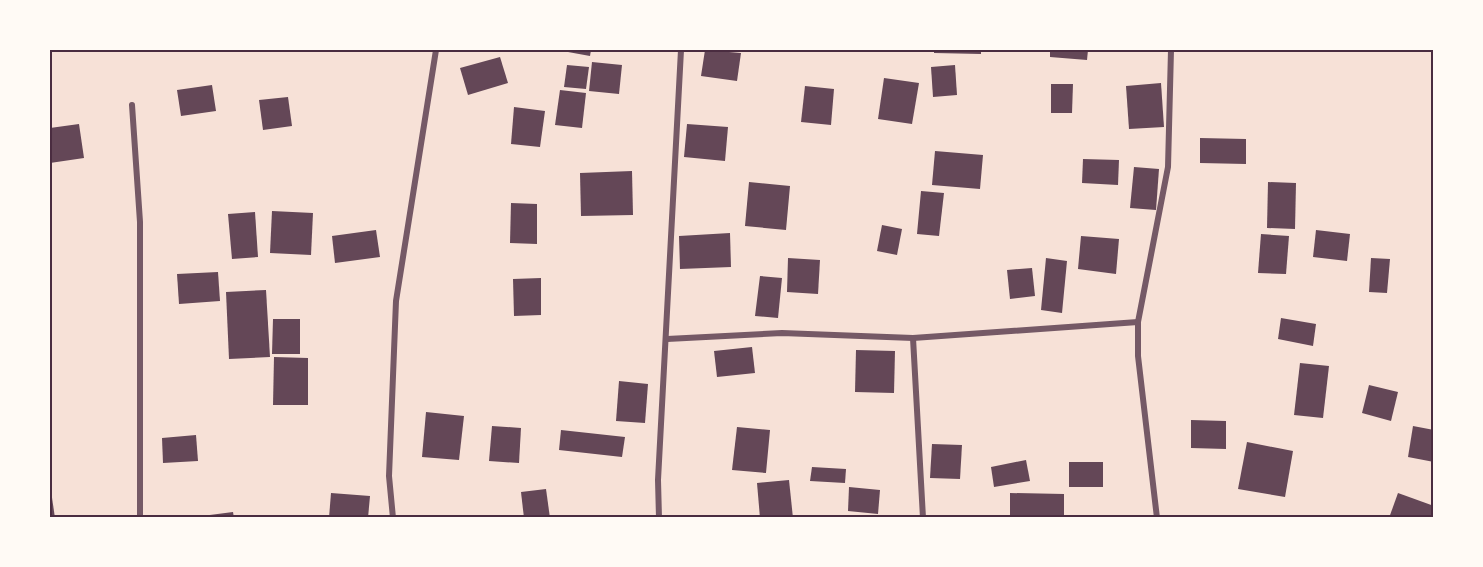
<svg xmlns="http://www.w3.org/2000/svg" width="1483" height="567" viewBox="0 0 1483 567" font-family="Roboto,sans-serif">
<rect width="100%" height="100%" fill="#f7e1d7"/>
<g fill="#644757">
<path d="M 557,50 L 591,50 L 590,56 Z"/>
<path d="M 705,50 L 741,53 L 737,81 L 701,76 Z"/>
<path d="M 934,50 L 981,50 L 981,54 L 934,53 Z"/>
<path d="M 1050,50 L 1088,50 L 1087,60 L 1050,57 Z"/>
<path d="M 500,57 L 508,83 L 468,95 L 460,68 Z"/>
<path d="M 592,62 L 622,65 L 619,94 L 589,91 Z"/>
<path d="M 567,65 L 589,67 L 586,89 L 564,87 Z"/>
<path d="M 955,65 L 957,95 L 933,97 L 931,67 Z"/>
<path d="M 884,78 L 919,83 L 912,124 L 878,119 Z"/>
<path d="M 1161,83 L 1164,127 L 1129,129 L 1126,86 Z"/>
<path d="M 1051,84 L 1073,84 L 1072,113 L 1051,113 Z"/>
<path d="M 212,85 L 216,111 L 181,116 L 177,90 Z"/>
<path d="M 805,86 L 834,89 L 831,125 L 801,122 Z"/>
<path d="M 560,90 L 586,93 L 582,128 L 555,125 Z"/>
<path d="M 288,97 L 292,126 L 263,130 L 259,100 Z"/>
<path d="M 514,107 L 545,111 L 540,147 L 511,144 Z"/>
<path d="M 79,124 L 84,158 L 50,163 L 50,128 Z"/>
<path d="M 687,124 L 728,127 L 725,161 L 684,157 Z"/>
<path d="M 1200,138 L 1246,139 L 1246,164 L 1200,163 Z"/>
<path d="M 935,151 L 983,155 L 980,189 L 932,185 Z"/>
<path d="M 1083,159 L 1119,160 L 1118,185 L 1082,183 Z"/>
<path d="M 1134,167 L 1159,169 L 1156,210 L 1130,208 Z"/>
<path d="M 632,171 L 633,215 L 581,216 L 580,173 Z"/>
<path d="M 749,182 L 790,186 L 786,230 L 745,226 Z"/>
<path d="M 1268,182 L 1296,183 L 1295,229 L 1267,228 Z"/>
<path d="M 921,191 L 944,193 L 939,236 L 917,234 Z"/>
<path d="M 511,203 L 537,204 L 537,244 L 510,243 Z"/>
<path d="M 272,211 L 313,213 L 311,255 L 270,253 Z"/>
<path d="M 255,212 L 258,257 L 232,259 L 228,214 Z"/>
<path d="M 882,225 L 902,229 L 897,255 L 877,251 Z"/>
<path d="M 376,230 L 380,257 L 335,263 L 332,236 Z"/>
<path d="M 1316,230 L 1350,234 L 1347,261 L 1313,257 Z"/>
<path d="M 730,233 L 731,267 L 680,269 L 679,236 Z"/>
<path d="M 1261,234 L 1289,236 L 1286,274 L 1258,273 Z"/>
<path d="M 1081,236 L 1119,239 L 1116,274 L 1078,269 Z"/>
<path d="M 788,258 L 820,260 L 818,294 L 787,292 Z"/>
<path d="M 1046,258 L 1067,261 L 1062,313 L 1041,310 Z"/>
<path d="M 1371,258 L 1390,259 L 1387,293 L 1369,292 Z"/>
<path d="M 1032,268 L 1035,296 L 1010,299 L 1007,270 Z"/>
<path d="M 218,272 L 220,301 L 179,304 L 177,274 Z"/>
<path d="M 760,276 L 782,278 L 778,318 L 755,316 Z"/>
<path d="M 541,278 L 541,315 L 514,316 L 513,279 Z"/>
<path d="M 266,290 L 270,357 L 229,359 L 226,292 Z"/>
<path d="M 1281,318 L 1316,324 L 1313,346 L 1278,339 Z"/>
<path d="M 273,319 L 300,319 L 300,354 L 272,354 Z"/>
<path d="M 752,347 L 755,373 L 717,377 L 714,351 Z"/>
<path d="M 856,350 L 895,351 L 894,393 L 855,392 Z"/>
<path d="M 274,357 L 308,358 L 308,405 L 273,405 Z"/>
<path d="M 1300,363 L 1329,366 L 1323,418 L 1294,415 Z"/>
<path d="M 619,381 L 648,384 L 645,423 L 616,421 Z"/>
<path d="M 1369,385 L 1398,392 L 1391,421 L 1362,413 Z"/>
<path d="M 426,412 L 464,416 L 459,460 L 422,457 Z"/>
<path d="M 1191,420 L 1226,421 L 1226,449 L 1191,448 Z"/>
<path d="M 492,426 L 521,428 L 519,463 L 489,461 Z"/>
<path d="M 1413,426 L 1434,430 L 1434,462 L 1408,457 Z"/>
<path d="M 737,427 L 770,430 L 766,473 L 732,470 Z"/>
<path d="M 561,430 L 625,437 L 622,457 L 559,450 Z"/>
<path d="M 196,435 L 198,461 L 163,463 L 162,438 Z"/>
<path d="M 1247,442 L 1293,451 L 1285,497 L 1238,489 Z"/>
<path d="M 932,444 L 962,445 L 960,479 L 930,478 Z"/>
<path d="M 1026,460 L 1030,481 L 994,487 L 991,467 Z"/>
<rect x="1069" y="462" width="34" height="25"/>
<path d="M 812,467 L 846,469 L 845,483 L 810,481 Z"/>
<path d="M 789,480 L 793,518 L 760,518 L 757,483 Z"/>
<path d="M 849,487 L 880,490 L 878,514 L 848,511 Z"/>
<path d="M 546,489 L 550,518 L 524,518 L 521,492 Z"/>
<path d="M 50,491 L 51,491 L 55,518 L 50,518 Z"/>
<path d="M 331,493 L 370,496 L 368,518 L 329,518 Z"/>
<path d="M 1010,493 L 1064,494 L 1064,518 L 1010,518 Z"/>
<path d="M 1398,493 L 1434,506 L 1434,518 L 1389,518 Z"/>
<path d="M 233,512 L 234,518 L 202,518 L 202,516 Z"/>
</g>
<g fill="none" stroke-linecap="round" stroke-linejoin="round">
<g stroke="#755966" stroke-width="6">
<path d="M 132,105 L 140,222 L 140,518"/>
<path d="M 913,338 L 923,518"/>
<path d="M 667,339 L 782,333 L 913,338 L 1138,322"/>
<path d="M 393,518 L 389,476 L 396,301 L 436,50"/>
<path d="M 659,518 L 658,480 L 681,50"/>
<path d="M 1157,518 L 1138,356 L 1138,322 L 1168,167 L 1171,50"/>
</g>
</g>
<rect width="1483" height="567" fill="none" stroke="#fffaf5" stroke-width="102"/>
<rect x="51" y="51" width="1381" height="465" fill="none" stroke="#4a2c40" stroke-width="2"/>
</svg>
